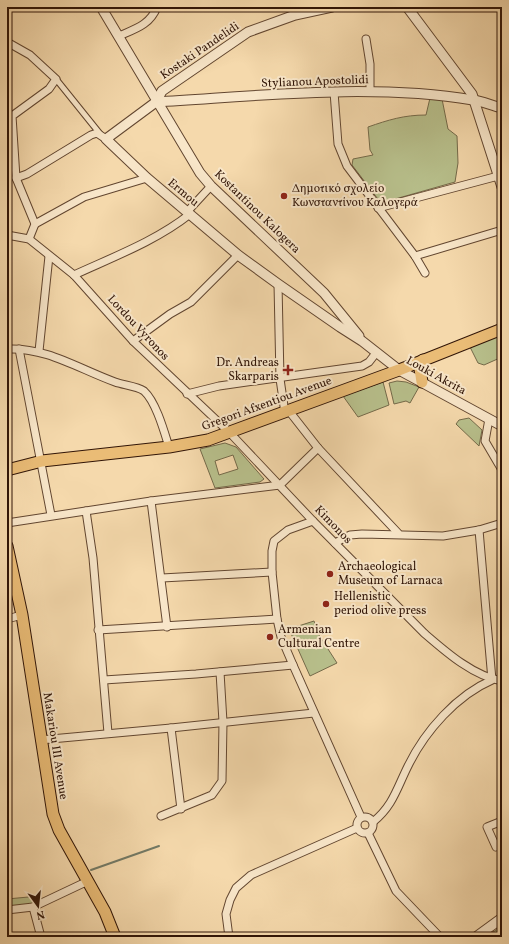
<svg xmlns="http://www.w3.org/2000/svg" width="509" height="944" viewBox="0 0 509 944" font-family="Vollkorn,serif">
<rect width="100%" height="100%" fill="#f5d9ac"/>
<filter id="stains"><feTurbulence type="fractalNoise" baseFrequency=".005" numOctaves="4"/><feColorMatrix values="0 0 0 0 .2 0 0 0 0 .09 0 0 0 0 .02 0 0 0 .5 -.17"/></filter>
<radialGradient id="worn" r=".72"><stop offset=".6" stop-color="#630" stop-opacity="0"/><stop offset="1" stop-color="#630" stop-opacity=".3"/></radialGradient>
<g fill="#b8c08c" stroke="#746a4a" fill-rule="evenodd">
<path d="M 430,98 L 442,99 L 448,129 L 457,136 L 458,163 L 455,182 L 381,203 L 352,165 L 353,159 L 373,155 L 370,150 L 368,127 C 388,120 404,115 426,115 Z"/>
<path d="M 502,334 L 502,357 L 484,365 L 478,363 L 470,347 Z"/>
<path d="M 397,381 L 406,382 L 419,387 L 410,403 L 406,401 L 394,404 L 389,383 Z"/>
<path d="M 383,382 L 389,405 L 358,417 L 343,396 Z"/>
<path d="M 469,418 L 482,430 L 479,446 L 456,424 L 459,420 Z"/>
<path d="M 225,443 L 236,447 L 264,479 L 260,482 L 215,488 L 200,449 ZM 233,455 L 238,469 L 219,475 L 215,461 Z"/>
<path d="M 314,621 L 319,635 L 337,663 L 310,676 L 289,629 Z"/>
<path d="M 39,896 L 40,901 L 33,904 L 7,907 L 7,899 Z"/>
<path d="M 502,926 L 502,937 L 485,937 L 501,927 Z"/>
</g>
<g fill="none" stroke-linecap="round" stroke-linejoin="round">
<path stroke="#727965" stroke-width="2" d="M 91,870 L 159,846"/>
<defs>
<path id="pedestrian" d="M 56,79 L 101,135"/>
<g id="minor">
<path d="M 119,36 C 135,29 150,25 157,7"/>
<path d="M 366,39 L 370,64 L 370,91"/>
<path d="M 7,42 L 30,55 L 56,79 L 49,89 L 12,116 L 16,178 L 35,224 L 29,239"/>
<path d="M 334,92 L 338,144 L 347,166 L 415,256 L 425,273"/>
<path d="M 16,178 L 27,174 L 91,135 L 97,133 L 106,139"/>
<path d="M 378,208 L 502,175"/>
<path d="M 187,212 L 211,186"/>
<path d="M 35,224 L 84,197 L 147,178"/>
<path d="M 7,235 L 29,239 L 74,275 L 133,341 L 230,433 L 313,521 L 424,633 C 446,652 473,676 502,681"/>
<path d="M 415,256 L 502,230"/>
<path d="M 74,275 C 113,257 156,241 190,214"/>
<path d="M 278,284 L 280,379 L 285,413"/>
<path d="M 133,341 L 170,314 L 191,302 L 238,255"/>
<path d="M 7,349 C 46,347 79,369 115,382 C 123,385 137,386 144,391 C 156,402 164,431 169,447"/>
<path d="M 19,349 L 51,515"/>
<path d="M 39,351 L 49,256"/>
<path d="M 187,394 L 219,386 L 362,366 L 369,362 L 376,353"/>
<path d="M 289,411 L 318,448 L 398,533"/>
<path d="M 489,419 L 485,441 L 502,470"/>
<path d="M 151,501 L 167,627"/>
<path d="M 86,511 L 93,558 L 108,733"/>
<path d="M 313,521 L 288,530 L 274,541 L 272,551 L 272,572 L 277,619 L 281,637 L 293,665 L 361,817"/>
<path d="M 7,523 L 151,501 L 280,485 L 318,448"/>
<path d="M 335,543 L 350,535 L 362,534 L 443,536 L 479,530 L 502,523"/>
<path d="M 162,578 L 272,572"/>
<path d="M 7,619 L 22,615"/>
<path d="M 98,630 L 277,619"/>
<path d="M 104,680 L 196,674 L 293,665"/>
<path d="M 171,728 L 181,809"/>
<path d="M 40,740 L 171,728 L 314,713"/>
<path d="M 161,816 L 212,795 L 222,781 L 223,722 L 220,672"/>
<circle cx="365" cy="825" r="8"/>
<path d="M 373,822 C 393,806 397,788 408,766 C 425,731 457,695 492,680 L 479,530"/>
<path d="M 368,833 L 396,891 L 440,937"/>
<path d="M 496,847 L 487,827 L 502,821"/>
<path d="M 33,907 L 41,937"/>
<path d="M 7,910 L 33,907 L 88,881"/>
<path d="M 229,937 L 226,914 L 230,900 L 236,888 L 251,875 L 357,828"/>
</g>
<g id="tertiary">
<path d="M 101,7 L 200,173 L 211,186 L 324,293 L 359,336"/>
<path d="M 407,7 L 472,94 L 502,187"/>
<path d="M 156,102 L 106,139 L 147,178 L 238,255 L 278,284 L 340,327 L 362,341 L 399,370 L 502,426"/>
<path d="M 156,102 C 260,96 370,83 473,100 C 483,101 492,106 502,108"/>
<path d="M 156,102 L 162,91 L 248,32 L 295,15 L 332,7"/>
<path d="M 476,937 L 502,918"/>
</g>
<g id="primary">
<path d="M 422,382 L 420,369 L 423,360"/>
<path d="M 7,470 L 42,461 L 169,447 L 208,440 L 399,370 L 502,329"/>
<path d="M 7,546 L 22,615 L 53,814 L 59,830 L 105,912 L 115,937"/>
</g>
</defs>
<use href="#pedestrian" stroke="#624630" stroke-width="7"/>
<use href="#minor" stroke="#624630" stroke-width="9"/>
<use href="#tertiary" stroke="#624630" stroke-width="11"/>
<use href="#primary" stroke="#311507" stroke-width="13"/>
<use href="#pedestrian" stroke="#f8e6c9" stroke-width="5"/>
<use href="#minor" stroke="#f8e6c9" stroke-width="7"/>
<use href="#tertiary" stroke="#f8e6c9" stroke-width="9"/>
<use href="#primary" stroke="#eabc76" stroke-width="11"/>
</g>
<g fill="#8f2418" stroke="#f8e6c9" stroke-width="1.5">
<circle cx="284" cy="196" r="4"/>
<path d="M286 364h4v4h4v4h-4v4h-4v-4h-4v-4h4z"/>
<circle cx="330" cy="574" r="4"/>
<circle cx="326" cy="604" r="4"/>
<circle cx="270" cy="637" r="4"/>
</g>
<g text-anchor="middle" dominant-baseline="central" stroke-width="4" stroke-linejoin="round" paint-order="stroke">
<g font-size="12" fill="#311507" stroke="#f8e6c9">
<text transform="translate(200 51) rotate(-34)">Kostaki Pandelidi</text>
<text transform="translate(315 82) rotate(-2)">Stylianou Apostolidi</text>
<text transform="translate(183 193) rotate(40)">Ermou</text>
<text transform="translate(257 212) rotate(44)">Kostantinou Kalogera</text>
<text transform="translate(138 328) rotate(47)">Lordou Vyronos</text>
<text transform="translate(436 376) rotate(29)">Louki Akrita</text>
<text transform="translate(267 404) rotate(-20)">Gregori Afxentiou Avenue</text>
<text transform="translate(333 525) rotate(46)">Kimonos</text>
<text transform="translate(55 746) rotate(81)">Makariou III Avenue</text>
</g>
<g font-size="12" fill="#311507" stroke="#f8e6c9" text-anchor="start">
<text x="292" y="189">Δημοτικό σχολείο<tspan x="292" dy="14">Κωνσταντίνου Καλογερά</tspan></text>
<text x="279" y="363" text-anchor="end">Dr. Andreas<tspan x="279" dy="14">Skarparis</tspan></text>
<text x="338" y="567">Archaeological<tspan x="338" dy="14">Museum of Larnaca</tspan></text>
<text x="334" y="597">Hellenistic<tspan x="334" dy="14">period olive press</tspan></text>
<text x="278" y="630">Armenian<tspan x="278" dy="14">Cultural Centre</tspan></text>
</g>
</g>
<rect width="509" height="944" fill="none" stroke="#f5d9ac" stroke-width="24"/>
<rect x="8" y="8" width="493" height="928" fill="none" stroke="#311507" stroke-width="2"/>
<rect x="12" y="12" width="485" height="920" fill="none" stroke="#311507"/>
<g transform="translate(38 906) rotate(165)" stroke="#f8e6c9" stroke-width="3" paint-order="stroke">
<path d="M0-3L7 15L0 10L-7 15Z" fill="#311507"/>
<text y="-6" font-size="11" font-weight="bold" text-anchor="middle" fill="#311507">N</text>
</g>
<rect width="100%" height="100%" filter="url(#stains)"/>
<rect width="100%" height="100%" fill="url(#worn)"/>
</svg>
